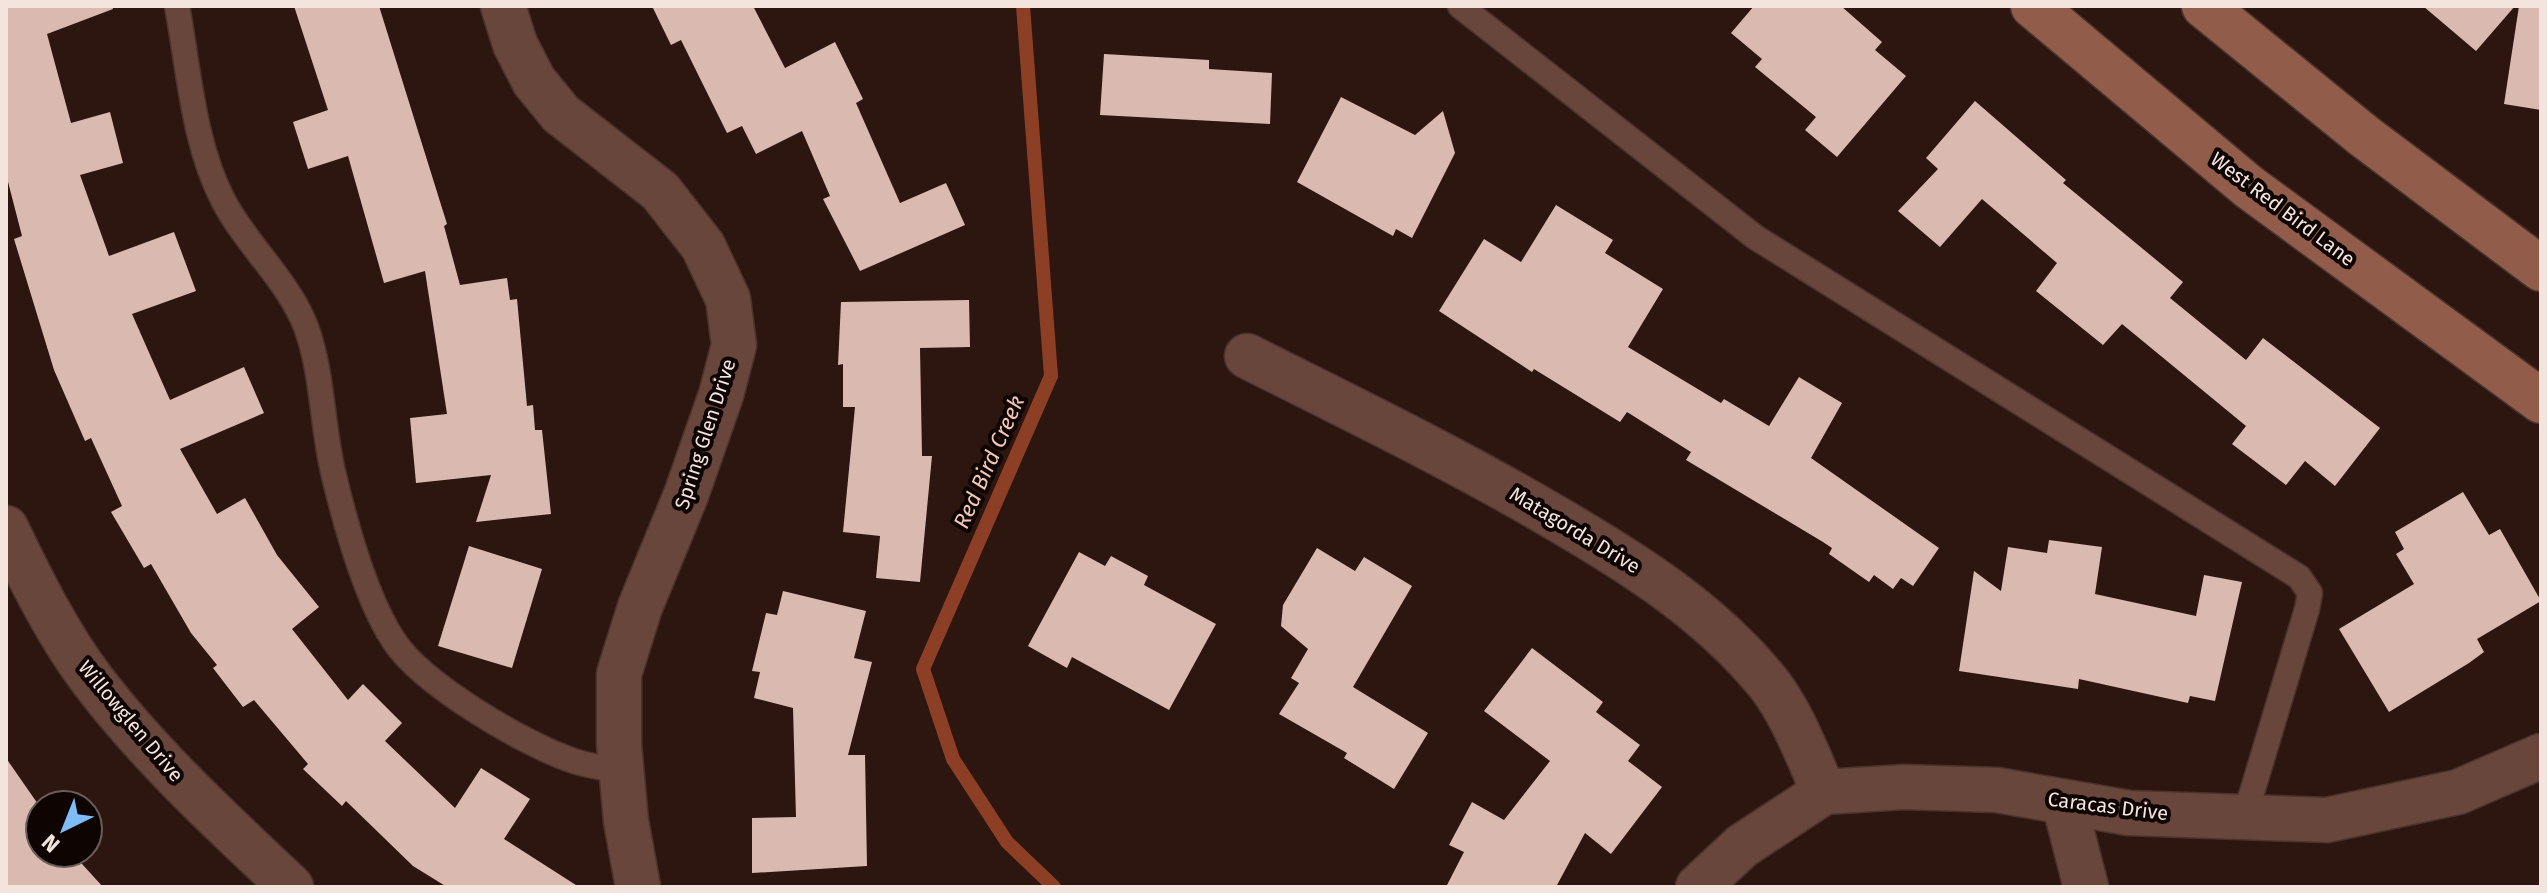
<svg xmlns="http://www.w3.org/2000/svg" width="2547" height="893" viewBox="0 0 2547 893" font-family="'Fira Sans',sans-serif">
<rect width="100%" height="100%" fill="#2d160f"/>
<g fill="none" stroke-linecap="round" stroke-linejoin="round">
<path stroke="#8d3f26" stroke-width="14" d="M 1023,6 L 1051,376 L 923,669 L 953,759 L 1007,842 L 1054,887"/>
</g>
<g fill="#dabab0">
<path d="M 6,6 L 112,6 L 113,9 L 47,34 L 71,123 L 110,112 L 123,163 L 80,175 L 109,256 L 174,232 L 196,291 L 132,314 L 170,400 L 244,367 L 264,413 L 180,449 L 217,514 L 245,498 L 277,555 L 319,607 L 292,629 L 348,700 L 363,684 L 402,723 L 385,741 L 455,808 L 481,768 L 530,799 L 504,839 L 579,887 L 447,887 L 413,866 L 346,801 L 342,806 L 303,769 L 308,764 L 254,700 L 243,707 L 213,668 L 217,665 L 191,633 L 151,564 L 144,568 L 111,512 L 122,506 L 91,438 L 85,441 L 54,370 L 14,239 L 22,236 L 6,174 Z"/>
<path d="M 294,6 L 379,6 L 447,224 L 444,226 L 460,285 L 507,278 L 510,300 L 517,299 L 527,406 L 533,405 L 535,430 L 542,430 L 551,514 L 476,522 L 491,475 L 416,483 L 410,418 L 447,414 L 425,271 L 384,283 L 348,156 L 308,169 L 293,122 L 328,110 Z"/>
<path d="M 652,6 L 753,6 L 785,68 L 835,42 L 863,99 L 856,103 L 900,203 L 946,183 L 965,225 L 860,271 L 823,199 L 830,196 L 802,131 L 756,154 L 742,126 L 727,133 L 681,40 L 671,45 Z"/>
<path d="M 1754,6 L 1841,6 L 1882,42 L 1875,50 L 1906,76 L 1837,157 L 1805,130 L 1816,117 L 1755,67 L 1762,59 L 1731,33 Z"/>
<path d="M 2423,6 L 2515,6 L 2476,51 Z"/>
<path d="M 2519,6 L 2541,6 L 2541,110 L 2504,104 Z"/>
<path d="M 1104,54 L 1209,60 L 1209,69 L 1272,73 L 1270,124 L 1100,115 Z"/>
<path d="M 1341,97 L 1415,135 L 1443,111 L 1455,153 L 1412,238 L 1396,229 L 1393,236 L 1297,182 Z"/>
<path d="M 1975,101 L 2066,180 L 2063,183 L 2183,282 L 2170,298 L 2246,360 L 2263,338 L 2380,428 L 2335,486 L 2305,461 L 2286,485 L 2232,444 L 2246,426 L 2122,324 L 2103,345 L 2036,291 L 2057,263 L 1982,199 L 1940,247 L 1898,211 L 1938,169 L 1926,158 Z"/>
<path d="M 1556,205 L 1613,240 L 1605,253 L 1663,289 L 1628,347 L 1721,403 L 1724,399 L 1769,426 L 1799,377 L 1842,403 L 1811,458 L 1939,548 L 1913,586 L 1901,578 L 1893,589 L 1874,575 L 1869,582 L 1829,554 L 1832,548 L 1823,542 L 1686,460 L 1691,452 L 1627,412 L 1620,422 L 1534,369 L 1532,372 L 1439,311 L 1484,239 L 1521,262 Z"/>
<path d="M 969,300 L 970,347 L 920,348 L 922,456 L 932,456 L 920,582 L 876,578 L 880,536 L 843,532 L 855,407 L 843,407 L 843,364 L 838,365 L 841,302 Z"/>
<path d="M 2463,492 L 2489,535 L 2500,529 L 2541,601 L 2477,639 L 2484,652 L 2469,663 L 2389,712 L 2339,629 L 2414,584 L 2396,554 L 2404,549 L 2395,532 Z"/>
<path d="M 2049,540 L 2102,547 L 2095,594 L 2196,616 L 2204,575 L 2242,582 L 2215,701 L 2190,696 L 2188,703 L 2079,679 L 2078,689 L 1959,671 L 1974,571 L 2001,591 L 2008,547 L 2047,553 Z"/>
<path d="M 469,546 L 542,569 L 512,668 L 438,646 Z"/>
<path d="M 1317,548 L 1355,571 L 1364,557 L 1412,586 L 1353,687 L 1428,733 L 1394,789 L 1344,758 L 1347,753 L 1279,714 L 1299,683 L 1291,678 L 1308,649 L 1281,626 L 1283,605 Z"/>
<path d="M 1079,552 L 1105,566 L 1111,556 L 1148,576 L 1144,585 L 1216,624 L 1169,710 L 1072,657 L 1067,668 L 1028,646 Z"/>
<path d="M 783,591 L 866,611 L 854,658 L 872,662 L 848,755 L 865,755 L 867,866 L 752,873 L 752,818 L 796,817 L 793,708 L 754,698 L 760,672 L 752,671 L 766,613 L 777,615 Z"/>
<path d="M 1532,648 L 1603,702 L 1596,712 L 1640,745 L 1628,761 L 1662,787 L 1611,854 L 1585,833 L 1556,887 L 1446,887 L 1464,852 L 1449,845 L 1472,802 L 1504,820 L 1550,761 L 1484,711 Z"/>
<path d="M 6,758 L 40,807 L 40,853 L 72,853 L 103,887 L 6,887 Z"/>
</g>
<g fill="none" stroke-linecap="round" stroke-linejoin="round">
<defs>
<g id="lane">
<path d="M 177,6 C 189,70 193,142 223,200 C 246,245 288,280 306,327 C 323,373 322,428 334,476 C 346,526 366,599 394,641 C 422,684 525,745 574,761 C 589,766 606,768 621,771"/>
<path d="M 1460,6 L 1755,237 L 2299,577 L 2310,593 L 2307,609 L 2244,819"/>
</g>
<g id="street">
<path d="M 503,6 L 515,44 L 534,81 L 561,114 L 660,191 L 703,246 L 728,299 L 734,345 L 721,395 L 686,495 L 640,607 L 619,674 L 619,744 L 626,821 L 638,887"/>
<path d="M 1247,356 C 1350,408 1454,458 1554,517 C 1633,563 1711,612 1769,684 C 1793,715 1808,757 1824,792"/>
<path d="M 6,528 C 31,580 58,635 93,681 C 151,757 222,822 291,887"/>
<path d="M 2064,802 L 2086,887"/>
<path d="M 1698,887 L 1742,846 L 1824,792 L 1904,787 L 1997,790 L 2129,813 L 2327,820 L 2458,792 L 2541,756"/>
</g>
<g id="secondary">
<path d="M 2033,6 L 2249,187 L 2541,401"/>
<path d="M 2204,6 L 2364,136 L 2541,269"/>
</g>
</defs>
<use href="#lane" stroke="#49332c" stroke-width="27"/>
<use href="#street" stroke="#49332c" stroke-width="47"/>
<use href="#secondary" stroke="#49332c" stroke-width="47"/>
<use href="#lane" stroke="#68463b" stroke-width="24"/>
<use href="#street" stroke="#68463b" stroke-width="44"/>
<use href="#secondary" stroke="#925c4b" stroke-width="44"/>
</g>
<g text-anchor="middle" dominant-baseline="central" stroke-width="8" stroke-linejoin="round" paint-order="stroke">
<g font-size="20" fill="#f4e4de" stroke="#0e0503">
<text transform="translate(2283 209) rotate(37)">West Red Bird Lane</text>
<text transform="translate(705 434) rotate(-72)">Spring Glen Drive</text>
<text transform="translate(1575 530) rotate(31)">Matagorda Drive</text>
<text transform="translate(131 721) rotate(50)">Willowglen Drive</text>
<text transform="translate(2108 806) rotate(7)">Caracas Drive</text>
</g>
<g font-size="22" font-style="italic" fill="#f4c6b7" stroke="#0e0503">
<text transform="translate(989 462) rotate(-66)">Red Bird Creek</text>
</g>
</g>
<rect width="2547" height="893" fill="none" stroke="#f4e4de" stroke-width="16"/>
<g transform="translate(64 829) rotate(223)"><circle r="38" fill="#0e0503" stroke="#6a5e5b" stroke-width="2"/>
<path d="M0-6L14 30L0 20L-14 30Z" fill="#7fbdf9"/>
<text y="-12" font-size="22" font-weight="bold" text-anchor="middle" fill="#f4e4de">N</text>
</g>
</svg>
